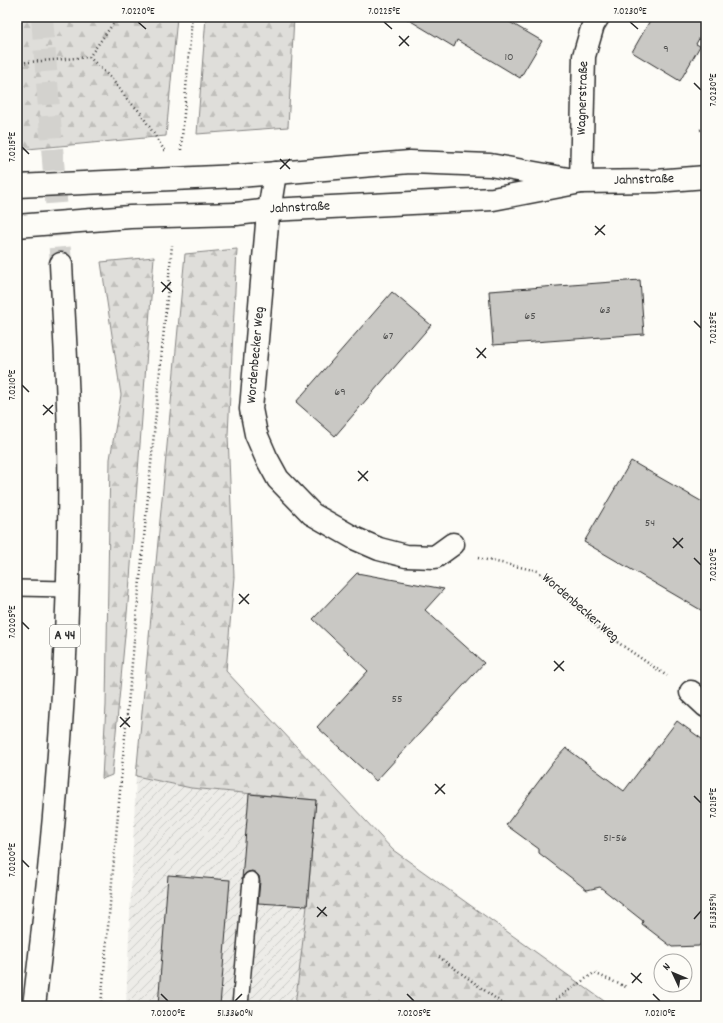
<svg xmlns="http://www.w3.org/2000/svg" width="723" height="1023" viewBox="0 0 723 1023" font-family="Dekko,sans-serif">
<defs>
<pattern id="industrial-furrows" width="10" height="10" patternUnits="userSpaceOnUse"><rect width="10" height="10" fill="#edece8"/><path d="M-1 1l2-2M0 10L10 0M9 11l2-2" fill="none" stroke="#cbcbc7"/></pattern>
<pattern id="forest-firs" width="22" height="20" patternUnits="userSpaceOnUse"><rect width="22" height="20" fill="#dfdeda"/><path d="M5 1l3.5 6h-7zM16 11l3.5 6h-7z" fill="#c0bfbb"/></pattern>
</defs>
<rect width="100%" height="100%" fill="#fdfcf7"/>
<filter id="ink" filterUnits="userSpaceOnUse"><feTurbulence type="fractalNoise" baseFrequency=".025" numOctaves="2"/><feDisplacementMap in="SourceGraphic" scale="8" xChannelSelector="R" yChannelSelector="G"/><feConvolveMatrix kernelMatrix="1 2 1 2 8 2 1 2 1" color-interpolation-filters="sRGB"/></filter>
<g filter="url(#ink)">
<path fill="url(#industrial-furrows)" d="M 136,776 L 191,788 L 316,800 L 307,906 L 295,1006 L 126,1006 Z"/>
<g fill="url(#forest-firs)" stroke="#858482">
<path d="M 17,17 L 177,17 L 166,136 L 17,150 Z"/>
<path d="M 206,17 L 294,17 L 288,127 L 197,134 Z"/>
<path d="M 237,249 L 228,435 L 234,577 L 226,671 L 393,850 L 611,1006 L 295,1006 L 307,906 L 316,800 L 191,788 L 136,776 L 185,254 Z"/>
<path d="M 154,257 L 129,592 L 112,775 L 102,779 L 106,705 L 110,459 L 121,395 L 101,262 Z"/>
</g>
<g fill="#c9c8c4" stroke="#2b2b2b">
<path d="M 404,17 L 501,17 L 542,41 L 520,78 L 457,40 L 454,47 Z"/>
<path d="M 652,17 L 706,17 L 706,26 L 696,44 L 700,46 L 680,81 L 632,52 Z"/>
<path d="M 640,280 L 644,334 L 493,345 L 489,291 Z"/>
<path d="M 392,292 L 431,325 L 335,436 L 296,402 Z"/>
<path d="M 631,461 L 706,504 L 706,613 L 584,542 Z"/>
<path d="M 357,573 L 444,589 L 425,610 L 484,663 L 376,781 L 317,727 L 368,671 L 313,619 Z"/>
<path d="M 677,721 L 706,742 L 706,936 L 699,946 L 672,947 L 642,924 L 643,921 L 600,887 L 587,890 L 539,853 L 539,849 L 506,825 L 554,761 L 566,748 L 624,791 Z"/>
<path d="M 249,794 L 316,800 L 307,906 L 258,903 L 260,881 L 259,876 L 256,873 L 252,871 L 248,872 L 244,875 L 242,879 Z"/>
<path d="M 168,875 L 230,880 L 220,1006 L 158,1006 Z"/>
</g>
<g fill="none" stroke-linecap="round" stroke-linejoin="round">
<path stroke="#d3d2ce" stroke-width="22" stroke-dasharray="22 11" stroke-linecap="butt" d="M 42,17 L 61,264"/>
<defs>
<g id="lane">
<path d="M 17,588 L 67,589"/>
<path d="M 240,1006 L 251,880"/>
</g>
<g id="street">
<path d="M 275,173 L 267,224 L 251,409 L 256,434 L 266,457 L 278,479 L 312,514 L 356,539 L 379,549 L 406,556 L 435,557 L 453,544"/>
<path d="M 581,182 L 584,56 L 593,25 L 598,17"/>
<path d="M 691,692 L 706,706"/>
</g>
<g id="secondary">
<path d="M 239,176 L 410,162 L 490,165 L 568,179"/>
<path d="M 236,214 L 270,210 L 493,199 L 581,182 L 656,181 L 706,177"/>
</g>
<path id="highway" d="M 34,1006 C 57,819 72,628 69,440 C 68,381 64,323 61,264"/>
</defs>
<use href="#lane" stroke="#2b2b2b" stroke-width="18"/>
<use href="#street" stroke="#2b2b2b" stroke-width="25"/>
<use href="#secondary" stroke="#2b2b2b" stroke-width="25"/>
<use href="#highway" stroke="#2b2b2b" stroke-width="25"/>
<g stroke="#2b2b2b" stroke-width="2.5" stroke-dasharray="1 3" stroke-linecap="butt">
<path d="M 89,57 L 111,78 L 127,99 L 140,112 L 164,150 L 166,150"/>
<path d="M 17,63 L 89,57 L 118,17"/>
<path d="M 700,130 L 706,129"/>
<path d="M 181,150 L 192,17"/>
<path d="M 478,558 L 538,571 L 601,631 L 667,676"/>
<path d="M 439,957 L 506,1006"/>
<path d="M 101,1006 L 123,757 L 172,245"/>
<path d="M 551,1006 L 555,1000 L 594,973 L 626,987"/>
</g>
<use href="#lane" stroke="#fdfcf7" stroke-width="15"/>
<use href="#street" stroke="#fdfcf7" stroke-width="22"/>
<use href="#secondary" stroke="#fdfcf7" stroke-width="22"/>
<use href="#highway" stroke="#fdfcf7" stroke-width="22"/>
<defs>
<g id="secondary-bridge">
<path d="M 17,186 L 239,176"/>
<path d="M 17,226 L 130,217 L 236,214"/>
</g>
</defs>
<use href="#secondary-bridge" stroke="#2b2b2b" stroke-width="25" stroke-linecap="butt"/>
<use href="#secondary-bridge" stroke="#fdfcf7" stroke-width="22"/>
</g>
</g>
<path fill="none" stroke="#2b2b2b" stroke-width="1.5" d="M 138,22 L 146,29M 384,22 L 392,29M 630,22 L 638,29M 399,36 L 409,46M 399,46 L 409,36M 694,83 L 701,90M 22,147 L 29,154M 280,159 L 290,169M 280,169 L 290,159M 595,226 L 605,235M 595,235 L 605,225M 161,282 L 172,292M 162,292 L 171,282M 694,321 L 701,328M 476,348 L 486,358M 477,358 L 486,348M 22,385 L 29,392M 43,405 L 53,414M 43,415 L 53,405M 358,471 L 368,481M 358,481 L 368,471M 673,538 L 683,548M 673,548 L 683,538M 694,558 L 701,565M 239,594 L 249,604M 239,604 L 249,594M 22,622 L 29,629M 554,661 L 564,671M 554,671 L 564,661M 120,717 L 130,727M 120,727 L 130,717M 435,784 L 445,794M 435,794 L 445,784M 694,796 L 701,803M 22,860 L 29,867M 317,907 L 327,916M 317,917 L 326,907M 694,919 L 701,911M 631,973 L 642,983M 632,983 L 641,973M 161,994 L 168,1001M 407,994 L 414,1001M 653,994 L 660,1001M 235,1001 L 242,994"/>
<g text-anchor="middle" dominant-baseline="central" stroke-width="3" stroke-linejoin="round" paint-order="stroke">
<g font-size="12" fill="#525251">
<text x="666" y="49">9</text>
<text x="509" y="57">10</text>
<text x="605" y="310">63</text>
<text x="530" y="316">65</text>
<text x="388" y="336">67</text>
<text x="340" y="392">69</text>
<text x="650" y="523">54</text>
<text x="397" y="699">55</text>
<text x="615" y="838">51-56</text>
</g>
<rect fill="#fdfcf7" stroke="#6a6a68" stroke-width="1" x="50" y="625" width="30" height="22" rx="3"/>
<g font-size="13" font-weight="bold" fill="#2b2b2b">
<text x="65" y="636">A 44</text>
</g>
<g font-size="14" fill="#2b2b2b" stroke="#fdfcf7">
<text transform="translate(583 98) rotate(-88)">Wagnerstraße</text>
<text transform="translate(644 180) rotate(-2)">Jahnstraße</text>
<text transform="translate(300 208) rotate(-3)">Jahnstraße</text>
<text transform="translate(256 355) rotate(-85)">Wordenbecker Weg</text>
<text transform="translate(580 608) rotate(41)">Wordenbecker Weg</text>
</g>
</g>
<rect width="723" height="1023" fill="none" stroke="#fdfcf7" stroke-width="44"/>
<g transform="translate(673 973) rotate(314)"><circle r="19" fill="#fdfcf7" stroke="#a9a8a5"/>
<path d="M0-3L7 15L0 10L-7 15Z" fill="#2b2b2b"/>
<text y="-6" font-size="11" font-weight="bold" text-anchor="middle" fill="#2b2b2b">N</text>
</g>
<rect x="22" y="22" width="679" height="979" fill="none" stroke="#2b2b2b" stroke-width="1.5"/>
<g font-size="10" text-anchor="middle" fill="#2b2b2b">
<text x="138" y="14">7.0220°E</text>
<text x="384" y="14">7.0225°E</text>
<text x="630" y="14">7.0230°E</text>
<text transform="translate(712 90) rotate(-90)" y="4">7.0230°E</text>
<text transform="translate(11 147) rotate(-90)" y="4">7.0215°E</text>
<text transform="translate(712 328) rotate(-90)" y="4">7.0225°E</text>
<text transform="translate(11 385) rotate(-90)" y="4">7.0210°E</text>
<text transform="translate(712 565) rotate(-90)" y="4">7.0220°E</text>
<text transform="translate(11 622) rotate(-90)" y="4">7.0205°E</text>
<text transform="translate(712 803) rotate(-90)" y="4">7.0215°E</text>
<text transform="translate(11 860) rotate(-90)" y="4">7.0200°E</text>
<text transform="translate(712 911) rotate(-90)" y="4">51.3355°N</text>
<text x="168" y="1016">7.0200°E</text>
<text x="235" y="1016">51.3360°N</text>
<text x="414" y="1016">7.0205°E</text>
<text x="660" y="1016">7.0210°E</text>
</g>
</svg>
